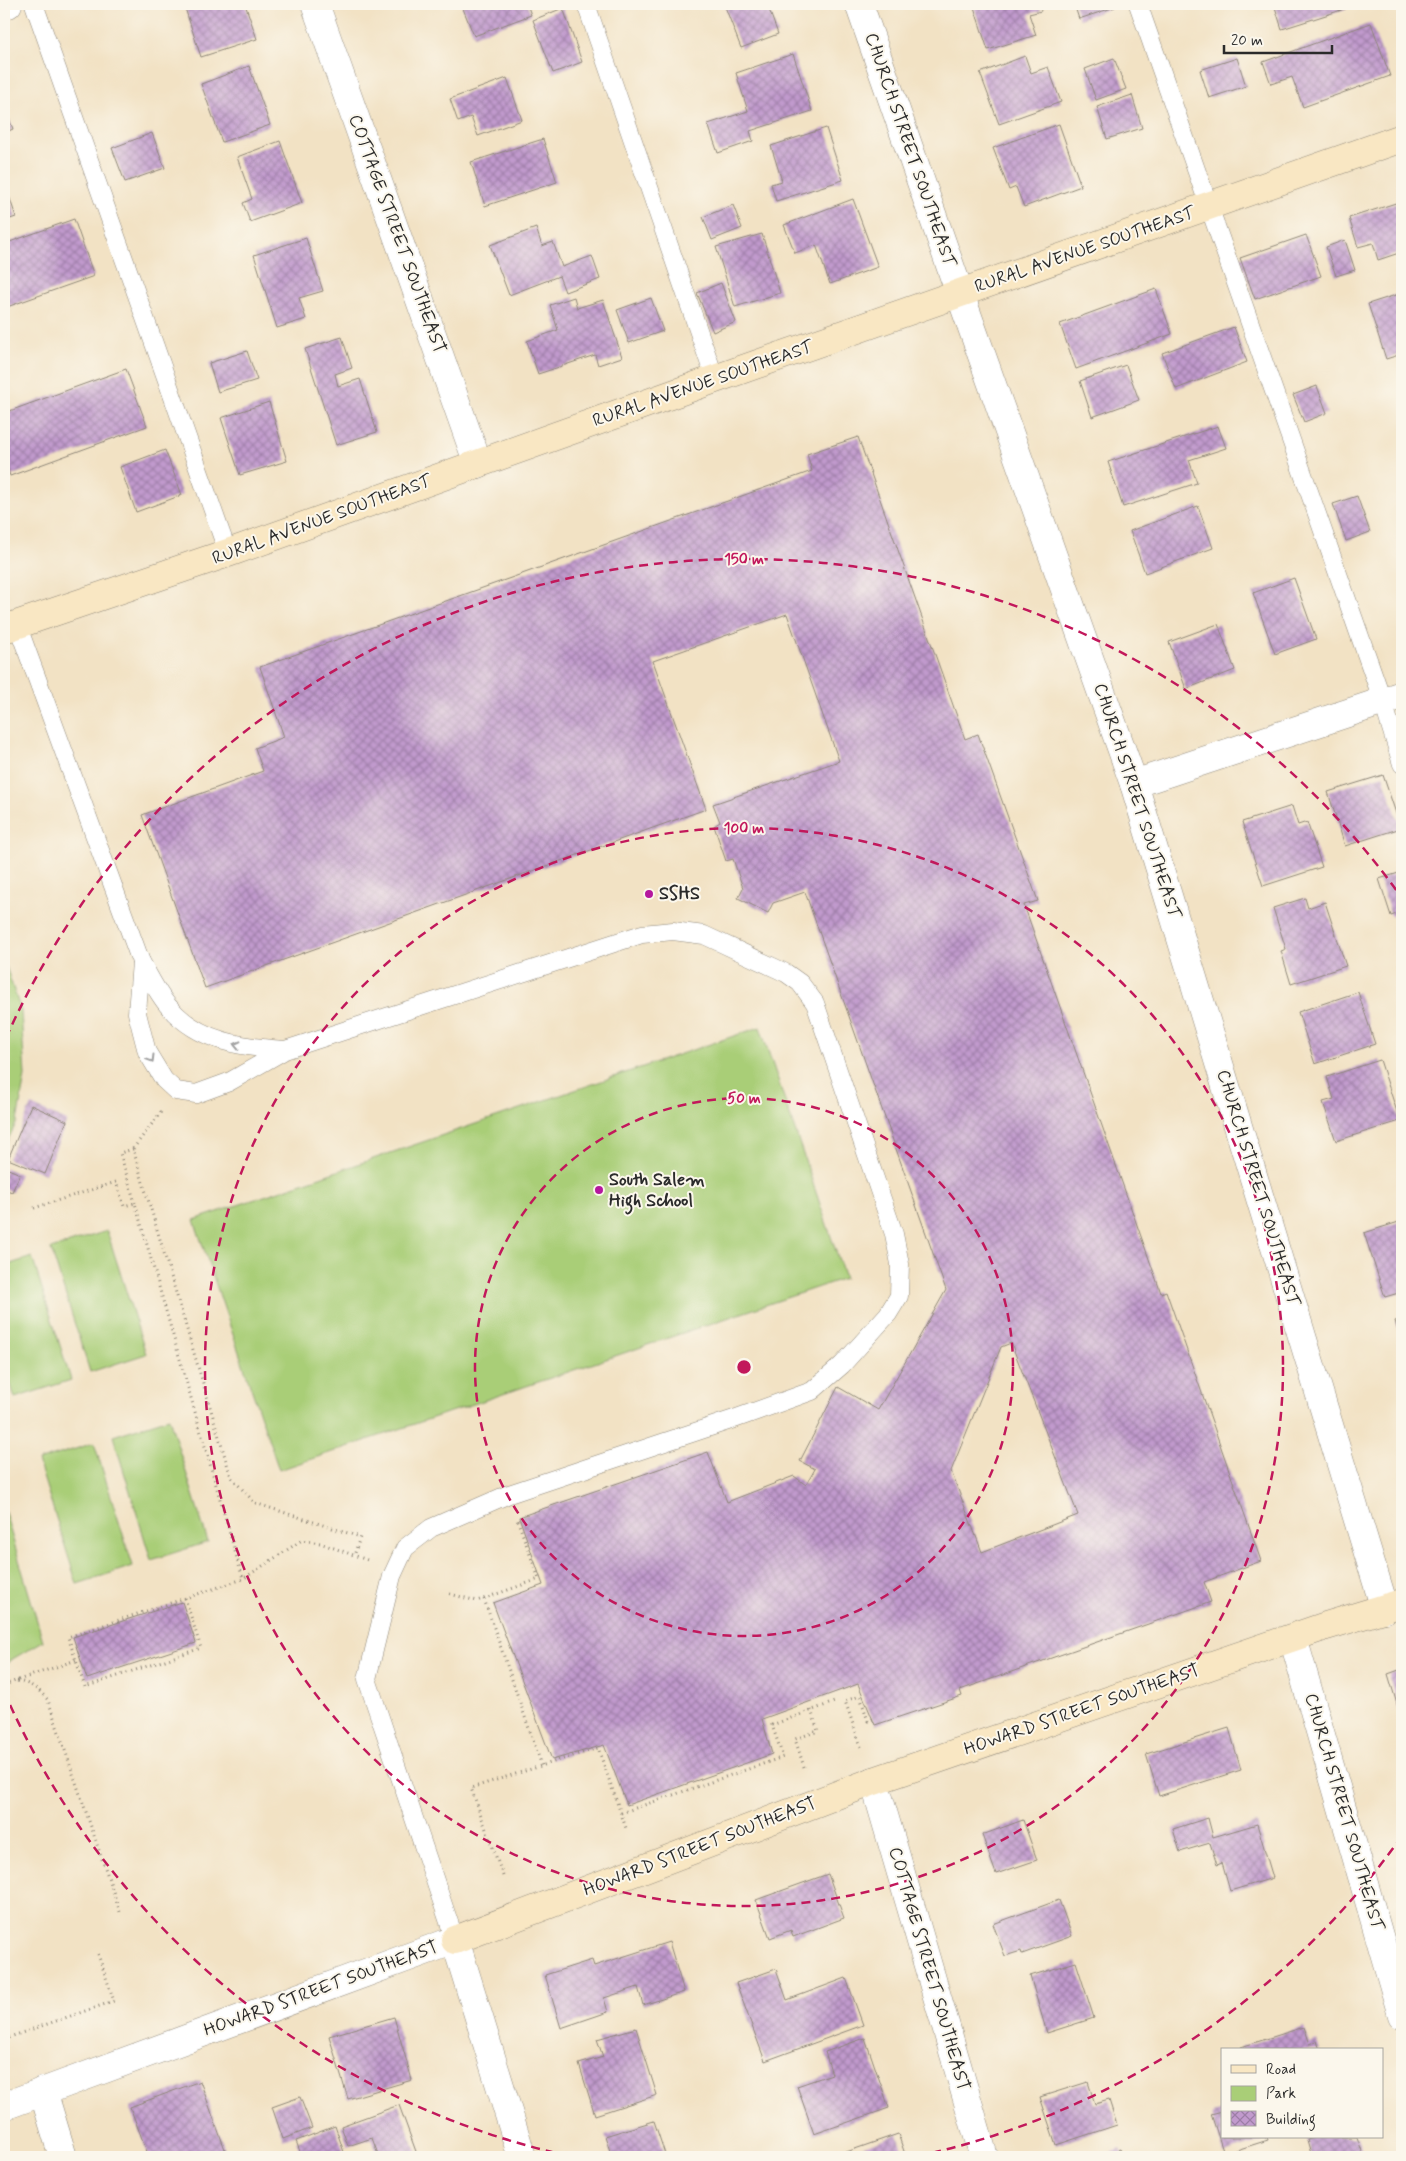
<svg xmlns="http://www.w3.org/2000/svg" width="1406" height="2161" viewBox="0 0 1406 2161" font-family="Mynerve,sans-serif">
<defs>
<pattern id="building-cross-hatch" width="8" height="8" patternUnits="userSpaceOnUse" patternTransform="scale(1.25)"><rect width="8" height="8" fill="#c19acd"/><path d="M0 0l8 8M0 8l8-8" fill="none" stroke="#9d7ea7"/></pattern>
</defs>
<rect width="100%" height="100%" fill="#fbf7ec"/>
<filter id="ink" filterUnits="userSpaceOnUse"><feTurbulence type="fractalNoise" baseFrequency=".02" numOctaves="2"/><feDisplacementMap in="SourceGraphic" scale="10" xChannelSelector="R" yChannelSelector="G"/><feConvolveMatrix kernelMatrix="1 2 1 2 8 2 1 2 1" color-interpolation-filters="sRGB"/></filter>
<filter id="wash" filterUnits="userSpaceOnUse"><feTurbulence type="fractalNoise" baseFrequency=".0096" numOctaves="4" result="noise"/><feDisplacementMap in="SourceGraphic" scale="20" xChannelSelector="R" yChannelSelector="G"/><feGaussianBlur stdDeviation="1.12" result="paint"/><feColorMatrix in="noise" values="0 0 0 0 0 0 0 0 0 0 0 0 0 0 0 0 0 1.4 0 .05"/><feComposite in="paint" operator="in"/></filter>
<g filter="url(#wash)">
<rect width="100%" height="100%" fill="#f2e2c4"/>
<g fill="#a9ce77" stroke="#6a7c51">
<path d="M 4,961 L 21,1011 L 25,1076 L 17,1122 L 4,1147 Z"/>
<path d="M 760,1027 L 845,1278 L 279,1470 L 194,1220 Z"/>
<path d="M 107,1231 L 146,1354 L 90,1372 L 51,1249 Z"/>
<path d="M 32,1257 L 71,1380 L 15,1398 L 4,1363 L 4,1266 Z"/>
<path d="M 169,1418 L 208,1542 L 151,1560 L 113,1436 Z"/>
<path d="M 94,1443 L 133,1566 L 77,1584 L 38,1461 Z"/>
<path d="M 4,1509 L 43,1641 L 4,1664 Z"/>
</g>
<g id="blocks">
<g fill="url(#building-cross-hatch)" fill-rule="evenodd">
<path d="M 188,4 L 245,4 L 257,39 L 201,57 L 184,5 Z"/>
<path d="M 467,4 L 527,4 L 531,15 L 474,36 L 462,6 Z"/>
<path d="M 724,4 L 767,4 L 778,34 L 741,48 Z"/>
<path d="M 973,4 L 1039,4 L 1041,11 L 1029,14 L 1036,35 L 988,50 Z"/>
<path d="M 1074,4 L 1114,4 L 1115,7 L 1079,19 Z"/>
<path d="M 1274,4 L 1350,4 L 1351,7 L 1282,29 Z"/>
<path d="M 563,8 L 582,62 L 553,73 L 533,20 Z"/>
<path d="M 1371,23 L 1390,76 L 1303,107 L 1292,77 L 1271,84 L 1263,62 Z"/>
<path d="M 793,54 L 812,111 L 750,131 L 753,141 L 718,153 L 708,124 L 748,111 L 736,73 Z"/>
<path d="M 1025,56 L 1031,73 L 1048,67 L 1061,102 L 999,124 L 980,73 Z"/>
<path d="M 1114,58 L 1126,89 L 1096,100 L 1085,69 Z"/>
<path d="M 1237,58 L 1246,86 L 1209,98 L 1200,70 Z"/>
<path d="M 249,66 L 270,125 L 222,142 L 201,84 Z"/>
<path d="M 507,78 L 522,120 L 478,136 L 471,117 L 458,122 L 450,99 Z"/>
<path d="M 1132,95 L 1142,128 L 1107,139 L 1097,107 Z"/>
<path d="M 4,106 L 13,129 L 4,133 Z"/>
<path d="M 1059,124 L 1081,186 L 1024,207 L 1016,187 L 1009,190 L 993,148 Z"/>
<path d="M 826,128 L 843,180 L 776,201 L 771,184 L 782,181 L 771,146 Z"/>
<path d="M 152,133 L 165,168 L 125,182 L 112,148 Z"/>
<path d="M 543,139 L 557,182 L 485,206 L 471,162 Z"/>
<path d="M 280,141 L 302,203 L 250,222 L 243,203 L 252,199 L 237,157 Z"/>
<path d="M 4,181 L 16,217 L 4,221 Z"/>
<path d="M 853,199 L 878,267 L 830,284 L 816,245 L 795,253 L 784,225 Z"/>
<path d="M 1402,201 L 1402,252 L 1378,260 L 1373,243 L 1358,247 L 1349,218 Z"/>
<path d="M 733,205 L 742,228 L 712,240 L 703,217 Z"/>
<path d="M 74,219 L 94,276 L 4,308 L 4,244 Z"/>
<path d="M 536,228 L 542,246 L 553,242 L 562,267 L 592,256 L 600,279 L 565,292 L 559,276 L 509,295 L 490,245 Z"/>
<path d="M 762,234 L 780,293 L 735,307 L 716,247 Z"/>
<path d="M 1306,235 L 1321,276 L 1255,299 L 1240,258 Z"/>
<path d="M 306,238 L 323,291 L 299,298 L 306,319 L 277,328 L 254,255 Z"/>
<path d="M 1345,240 L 1355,270 L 1336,276 L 1326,247 Z"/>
<path d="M 721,283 L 736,322 L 713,332 L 697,293 Z"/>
<path d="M 1156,289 L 1172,334 L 1076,369 L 1060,324 Z"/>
<path d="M 1402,293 L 1402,354 L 1386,359 L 1368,304 Z"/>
<path d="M 574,297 L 577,308 L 603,300 L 622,357 L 598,365 L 595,355 L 538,374 L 527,341 L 558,330 L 550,305 Z"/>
<path d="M 651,298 L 663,331 L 629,343 L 617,310 Z"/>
<path d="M 1234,327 L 1247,362 L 1176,389 L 1162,353 Z"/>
<path d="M 342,337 L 352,368 L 335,374 L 338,386 L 360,379 L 377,432 L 336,445 L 305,349 Z"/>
<path d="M 247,351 L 257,380 L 218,392 L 209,363 Z"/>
<path d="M 1126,365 L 1139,400 L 1092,417 L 1080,381 Z"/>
<path d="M 126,369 L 147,426 L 10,476 L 4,457 L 4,413 Z"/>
<path d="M 1317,386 L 1327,413 L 1304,422 L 1293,395 Z"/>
<path d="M 269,402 L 287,461 L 240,475 L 221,418 Z"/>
<path d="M 1218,426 L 1226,448 L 1189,460 L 1197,483 L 1123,507 L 1108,462 Z"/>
<path d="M 858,437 L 965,739 L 978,734 L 1024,862 L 1038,901 L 1024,905 L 1161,1293 L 1166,1291 L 1261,1561 L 1204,1582 L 1211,1602 L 960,1690 L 962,1696 L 875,1725 L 858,1684 L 762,1719 L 772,1754 L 627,1805 L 604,1745 L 552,1760 L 493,1603 L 543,1585 L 519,1517 L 708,1452 L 727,1502 L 794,1476 L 806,1485 L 815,1469 L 800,1461 L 838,1387 L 878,1410 L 946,1290 L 805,892 L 773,903 L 768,913 L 738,898 L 743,888 L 733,859 L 726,861 L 714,826 L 720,822 L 713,804 L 839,761 L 787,614 L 653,661 L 706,809 L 205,988 L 142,815 L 263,771 L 255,748 L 284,737 L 260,667 L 812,471 L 807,454 ZM 1011,1343 L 1078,1515 L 982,1552 L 951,1471 L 1001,1347 Z"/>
<path d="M 165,450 L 182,495 L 136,512 L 120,467 Z"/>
<path d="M 1357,496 L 1370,532 L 1346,541 L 1333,504 Z"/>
<path d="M 1198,506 L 1213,548 L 1145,573 L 1130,531 Z"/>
<path d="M 1294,578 L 1316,639 L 1275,654 L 1253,593 Z"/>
<path d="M 1218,624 L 1235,670 L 1186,689 L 1169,642 Z"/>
<path d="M 1383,775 L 1401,828 L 1345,846 L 1328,792 Z"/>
<path d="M 1292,806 L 1298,825 L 1307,822 L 1322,867 L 1263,886 L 1242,822 Z"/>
<path d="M 1402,872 L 1402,912 L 1391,916 L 1379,879 Z"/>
<path d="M 1305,898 L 1308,908 L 1325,902 L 1346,966 L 1291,984 L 1281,951 L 1286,949 L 1273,908 Z"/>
<path d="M 1358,992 L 1375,1044 L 1315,1064 L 1298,1012 Z"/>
<path d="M 1380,1060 L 1400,1121 L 1336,1141 L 1323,1102 L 1334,1099 L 1327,1077 Z"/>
<path d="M 31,1105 L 67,1121 L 45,1174 L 8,1159 Z"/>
<path d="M 6,1168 L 20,1174 L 12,1192 L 4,1189 L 4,1174 Z"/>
<path d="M 1402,1221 L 1402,1292 L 1385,1297 L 1364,1233 Z"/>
<path d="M 1402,1319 L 1402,1344 L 1395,1321 Z"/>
<path d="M 182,1602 L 196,1643 L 87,1679 L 73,1637 Z"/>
<path d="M 1402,1669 L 1402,1721 L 1388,1674 Z"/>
<path d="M 1229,1728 L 1241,1770 L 1159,1796 L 1146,1754 Z"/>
<path d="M 1208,1818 L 1213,1837 L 1257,1824 L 1273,1878 L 1230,1891 L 1222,1863 L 1217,1865 L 1210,1843 L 1180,1852 L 1173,1829 Z"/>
<path d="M 1023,1820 L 1037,1860 L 996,1874 L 982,1835 Z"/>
<path d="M 828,1874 L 844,1918 L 793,1937 L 791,1930 L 770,1938 L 756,1900 Z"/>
<path d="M 1059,1900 L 1072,1936 L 1022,1954 L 1021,1951 L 1005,1956 L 993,1924 Z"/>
<path d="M 669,1942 L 684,1992 L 643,2005 L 638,1987 L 604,1998 L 608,2012 L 561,2028 L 545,1975 L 592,1960 L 594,1966 Z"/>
<path d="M 1076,1962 L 1094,2018 L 1047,2033 L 1030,1976 Z"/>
<path d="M 776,1969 L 787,2000 L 846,1978 L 863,2025 L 765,2061 L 736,1983 Z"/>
<path d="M 394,2017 L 412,2080 L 348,2099 L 329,2036 Z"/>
<path d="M 1304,2027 L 1310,2044 L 1317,2041 L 1320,2050 L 1242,2050 L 1241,2047 Z"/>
<path d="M 636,2028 L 657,2095 L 595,2115 L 579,2064 L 603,2057 L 597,2039 Z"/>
<path d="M 865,2038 L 889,2108 L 814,2134 L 797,2086 L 832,2074 L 825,2052 Z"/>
<path d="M 200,2081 L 226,2152 L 212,2157 L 149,2157 L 130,2107 Z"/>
<path d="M 1088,2082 L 1095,2104 L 1109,2100 L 1117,2125 L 1056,2145 L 1040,2097 Z"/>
<path d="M 300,2097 L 312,2128 L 283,2139 L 272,2107 Z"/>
<path d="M 399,2105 L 418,2157 L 379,2157 L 372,2138 L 348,2146 L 341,2126 Z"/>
<path d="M 1222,2111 L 1222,2137 L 1267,2137 L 1268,2140 L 1224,2154 L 1211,2114 Z"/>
<path d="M 654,2121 L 666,2157 L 612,2157 L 605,2136 Z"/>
<path d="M 335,2126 L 345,2155 L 338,2157 L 302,2157 L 296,2141 Z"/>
<path d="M 898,2134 L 906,2157 L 832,2157 Z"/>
<path d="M 1317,2137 L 1357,2137 L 1364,2157 L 1312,2157 L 1307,2140 Z"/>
<path d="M 1120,2149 L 1123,2157 L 1099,2157 Z"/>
</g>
</g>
</g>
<g filter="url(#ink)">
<use href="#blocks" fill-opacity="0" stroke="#8e8678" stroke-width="1"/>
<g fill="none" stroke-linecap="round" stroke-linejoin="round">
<defs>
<g id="lane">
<path d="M 34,4 L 228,553"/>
<path d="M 586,4 L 715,379"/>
<path d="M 1138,4 L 1383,702 L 1402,764"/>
<path d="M 17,624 L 141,962"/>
<path d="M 285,1050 C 242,1047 200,1042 170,1008 C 158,995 150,977 141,962 L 137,1013 L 147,1052 L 164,1080 L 176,1091 L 196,1094 L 229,1082 L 285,1050 L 642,934 L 673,931 L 704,935 L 786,973 L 800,983 L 815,1003 L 894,1234 L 900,1264 L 899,1296 L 888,1314 L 842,1365 L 812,1391 L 734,1419 L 509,1494 L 431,1528 L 405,1548 L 392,1576 L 367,1679 L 455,1940"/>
</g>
<g id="street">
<path d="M 315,4 L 478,464"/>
<path d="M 859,4 L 960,294 L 1134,784 L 1385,1609"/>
<path d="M 4,5 L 8,4"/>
<path d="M 1134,784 L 1402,695"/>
<path d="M 1293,1638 L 1402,2015"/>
<path d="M 874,1781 L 984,2157"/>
<path d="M 43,2091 L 63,2157"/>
<path d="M 4,2106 L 455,1940 L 522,2157"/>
</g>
<g id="secondary">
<path d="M 4,629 L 228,553 L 715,379 L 1402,138"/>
<path d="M 455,1940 L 874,1781 L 1326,1626 L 1402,1603"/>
</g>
</defs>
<use href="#lane" stroke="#8e8678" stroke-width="19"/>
<use href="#street" stroke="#8e8678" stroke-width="29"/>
<use href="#secondary" stroke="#8e8678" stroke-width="29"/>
<g stroke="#8e8678" stroke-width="3" stroke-dasharray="1 4" stroke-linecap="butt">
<path d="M 161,1112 L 133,1149 L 231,1477 L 255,1503 L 360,1537 L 354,1556"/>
<path d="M 133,1149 L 120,1153 L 135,1203"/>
<path d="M 34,1208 L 116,1182 L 124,1206 L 135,1203 L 243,1579"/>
<path d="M 450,1594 L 477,1601 L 539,1579 L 517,1519"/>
<path d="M 185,1598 L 201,1648 L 85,1687 L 68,1637 L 243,1579 L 302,1540 L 320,1543 L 370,1561"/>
<path d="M 484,1599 L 542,1766"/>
<path d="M 17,1681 C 31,1683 38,1689 48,1700 L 121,1915"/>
<path d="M 4,1685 L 76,1660"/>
<path d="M 861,1747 L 845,1701 L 860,1696 L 868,1721 L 873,1719"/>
<path d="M 804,1767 L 795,1739 L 818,1731 L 811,1710"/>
<path d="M 621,1813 L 783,1757 L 772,1725 L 837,1701"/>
<path d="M 503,1876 L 471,1788 L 598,1748 L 627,1831"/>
<path d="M 4,2039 L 114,2001 L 98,1954"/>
</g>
<use href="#lane" stroke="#fff" stroke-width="18"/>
<use href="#street" stroke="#fff" stroke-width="28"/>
<use href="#secondary" stroke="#f9e7c3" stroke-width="28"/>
</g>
<defs><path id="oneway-chevron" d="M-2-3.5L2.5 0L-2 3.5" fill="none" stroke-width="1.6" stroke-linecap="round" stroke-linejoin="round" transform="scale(1.25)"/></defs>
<g stroke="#a0a0a0">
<use href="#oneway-chevron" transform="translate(237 1045) rotate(-167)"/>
<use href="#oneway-chevron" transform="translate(151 1059) rotate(59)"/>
</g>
</g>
<g fill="none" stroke="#c2185b" stroke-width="2.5" stroke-dasharray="9 6">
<circle cx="744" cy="1367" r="269"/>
<circle cx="744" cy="1367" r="539"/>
<path d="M1402 1836A808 808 0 0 1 919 2156M569 2156A808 808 0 0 1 6 1696M6 1038A808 808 0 0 1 1402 898"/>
</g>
<g fill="#b5179e" stroke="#fbf7ec" stroke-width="2">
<circle cx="649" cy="894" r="5"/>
<circle cx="599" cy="1190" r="5"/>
</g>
<g text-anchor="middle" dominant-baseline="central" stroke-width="4" stroke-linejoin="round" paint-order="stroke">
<g font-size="18" fill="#2b2b2b" stroke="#fbf7ec">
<text transform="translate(910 150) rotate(71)">CHURCH STREET SOUTHEAST</text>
<text transform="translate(397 234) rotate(70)">COTTAGE STREET SOUTHEAST</text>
<text transform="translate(1085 250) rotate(-19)">RURAL AVENUE SOUTHEAST</text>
<text transform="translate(703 384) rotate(-19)">RURAL AVENUE SOUTHEAST</text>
<text transform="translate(322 520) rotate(-20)">RURAL AVENUE SOUTHEAST</text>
<text transform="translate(1137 801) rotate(72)">CHURCH STREET SOUTHEAST</text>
<text transform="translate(1258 1188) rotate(73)">CHURCH STREET SOUTHEAST</text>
<text transform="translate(1082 1710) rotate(-19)">HOWARD STREET SOUTHEAST</text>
<text transform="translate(1344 1812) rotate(74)">CHURCH STREET SOUTHEAST</text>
<text transform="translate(700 1847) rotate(-21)">HOWARD STREET SOUTHEAST</text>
<text transform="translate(929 1969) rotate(74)">COTTAGE STREET SOUTHEAST</text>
<text transform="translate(321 1989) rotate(-20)">HOWARD STREET SOUTHEAST</text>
</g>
<g font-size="18" font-weight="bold" fill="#2b2b2b" stroke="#fbf7ec" text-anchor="start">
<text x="659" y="894">SSHS</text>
<text x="609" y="1180">South Salem<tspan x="609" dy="21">High School</tspan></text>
</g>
</g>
<circle cx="744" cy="1367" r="8" fill="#c2185b" stroke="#fbf7ec" stroke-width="2.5"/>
<g font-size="15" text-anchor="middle" font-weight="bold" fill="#c2185b" stroke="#fbf7ec" stroke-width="4" stroke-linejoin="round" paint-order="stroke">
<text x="744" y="564">150 m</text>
<text x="744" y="833">100 m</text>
<text x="744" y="1103">50 m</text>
</g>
<rect width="1406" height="2161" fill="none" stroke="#fbf7ec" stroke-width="20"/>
<rect x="1221" y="2048" width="162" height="90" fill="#fbf7ec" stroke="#a8a59f"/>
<rect x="1231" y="2065" width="25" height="8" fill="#f9e7c3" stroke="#a8a59f"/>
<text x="1266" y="2074" font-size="15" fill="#2b2b2b">Road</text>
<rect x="1231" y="2086" width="25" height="15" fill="#a9ce77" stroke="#a8a59f"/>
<text x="1266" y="2098" font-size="15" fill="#2b2b2b">Park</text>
<rect x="1231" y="2111" width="25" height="15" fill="url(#building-cross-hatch)" stroke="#a8a59f"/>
<text x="1266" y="2124" font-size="15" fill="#2b2b2b">Building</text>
<path d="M1224 45v8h108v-8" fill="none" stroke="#2b2b2b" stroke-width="2.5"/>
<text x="1231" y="45" font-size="15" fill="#2b2b2b" stroke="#fbf7ec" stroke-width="4" paint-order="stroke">20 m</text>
</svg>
